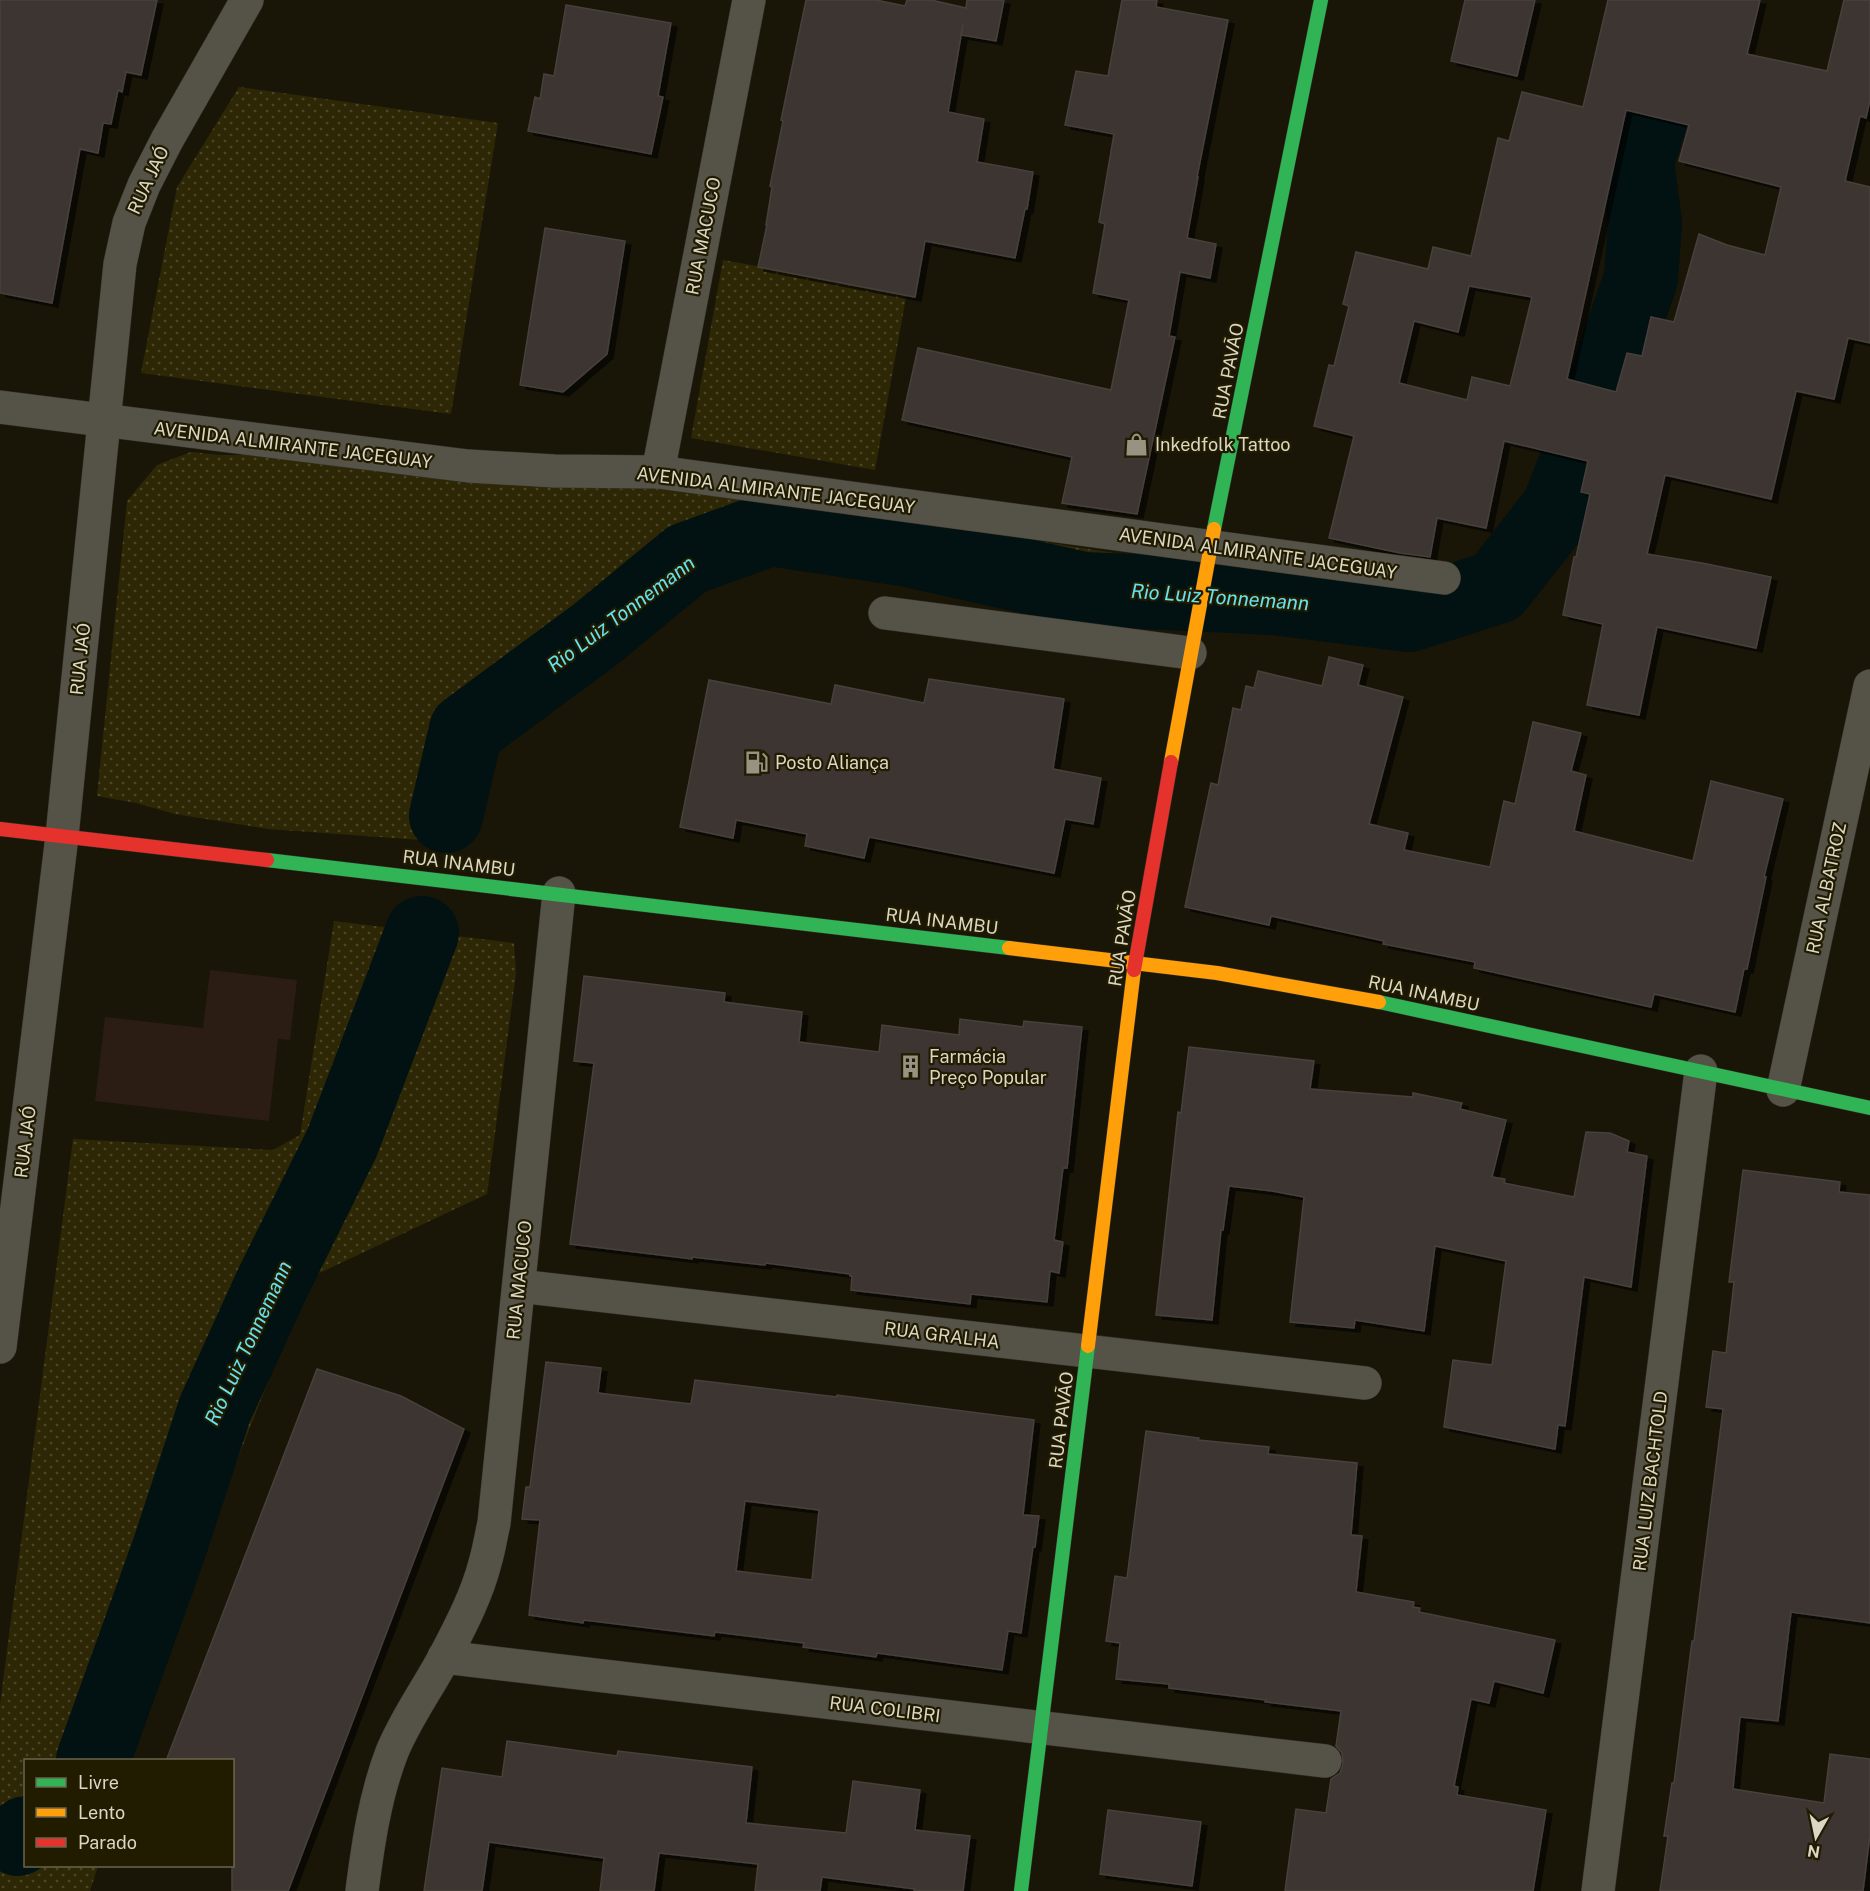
<svg xmlns="http://www.w3.org/2000/svg" width="1870" height="1891" viewBox="0 0 1870 1891" font-family="'Public Sans',sans-serif">
<defs>
<pattern id="grass-dots" width="8" height="8" patternUnits="userSpaceOnUse" patternTransform="scale(1.5)"><rect width="8" height="8" fill="#2d2705"/><path d="M2 2h.1M6 6h.1" fill="none" stroke="#4b4628" stroke-width="1.8" stroke-linecap="round"/></pattern>
<filter id="shadow"><feDropShadow dx="6" dy="4" stdDeviation="0" flood-color="#0009"/></filter>
</defs>
<rect width="100%" height="100%" fill="#191608"/>
<path fill="#2b1d14" d="M 210,970 L 297,980 L 290,1040 L 278,1039 L 269,1121 L 95,1101 L 105,1017 L 203,1028 Z"/>
<g fill="url(#grass-dots)">
<path d="M 239,87 L 498,123 L 451,414 L 141,373 L 177,187 Z"/>
<path d="M 723,260 L 907,292 L 875,470 L 691,438 Z"/>
<path d="M 191,452 L 220,455 L 286,455 L 535,485 L 614,488 L 754,490 L 1025,539 L 1114,553 L 1154,565 L 1170,585 L 1162,608 L 1111,603 L 882,566 L 837,553 L 786,543 L 722,555 L 666,600 L 635,620 L 609,654 L 601,673 L 545,714 L 515,724 L 487,766 L 477,796 L 460,830 L 421,840 L 268,829 L 175,814 L 136,803 L 97,796 L 127,501 L 157,465 Z"/>
<path d="M 334,921 L 514,943 L 516,973 L 487,1194 L 309,1278 L 196,1564 L 132,1760 L 26,1760 L 26,1866 L 98,1866 L 90,1891 L 0,1891 L 0,1705 L 73,1139 L 273,1150 L 300,1135 Z"/>
</g>
<g fill="none" stroke-linecap="round" stroke-linejoin="round">
<g stroke="#021111" stroke-width="74">
<path d="M 446,816 L 466,730 L 596,634 L 687,559 L 770,529 L 908,550 L 1084,589 L 1275,598 L 1409,615 L 1497,587 L 1558,509 L 1590,428 L 1641,278 L 1645,223 L 1637,162 L 1672,51 L 1684,0"/>
<path d="M 93,1760 L 169,1549 L 215,1409 L 272,1284 L 342,1143 L 422,933"/>
<path d="M 18,1839 L 26,1833"/>
</g>
</g>
<g fill="#3c3530" stroke="#47403c" stroke-width="1.5" fill-rule="evenodd" filter="url(#shadow)">
<path d="M 0,0 L 157,0 L 141,75 L 126,72 L 122,92 L 118,90 L 111,124 L 103,123 L 98,153 L 80,149 L 52,303 L 0,293 Z"/>
<path d="M 806,0 L 876,0 L 905,6 L 907,0 L 931,0 L 966,8 L 967,0 L 1004,0 L 996,41 L 961,35 L 963,24 L 948,112 L 984,119 L 977,162 L 1033,172 L 1027,209 L 1025,209 L 1015,258 L 925,241 L 915,297 L 758,267 L 767,225 L 766,225 L 772,187 L 770,186 L 783,121 L 781,120 Z"/>
<path d="M 1122,0 L 1157,0 L 1156,7 L 1228,20 L 1197,177 L 1198,177 L 1187,238 L 1216,244 L 1210,278 L 1180,272 L 1169,336 L 1175,337 L 1137,514 L 1062,503 L 1072,457 L 902,420 L 918,348 L 1111,390 L 1129,300 L 1093,293 L 1105,224 L 1099,222 L 1114,134 L 1065,125 L 1076,71 L 1108,76 Z"/>
<path d="M 1465,0 L 1535,0 L 1517,76 L 1451,61 Z"/>
<path d="M 1608,0 L 1760,0 L 1747,54 L 1827,71 L 1844,0 L 1870,0 L 1870,100 L 1866,118 L 1860,116 L 1845,181 L 1870,187 L 1870,343 L 1848,338 L 1834,399 L 1796,391 L 1771,499 L 1665,475 L 1647,554 L 1702,563 L 1771,577 L 1756,648 L 1657,627 L 1639,715 L 1587,705 L 1603,624 L 1563,615 L 1574,557 L 1576,557 L 1590,494 L 1581,492 L 1588,461 L 1504,441 L 1486,528 L 1437,518 L 1430,557 L 1400,553 L 1329,538 L 1354,436 L 1314,426 L 1329,365 L 1334,366 L 1349,306 L 1343,304 L 1356,252 L 1428,269 L 1433,247 L 1471,256 L 1498,138 L 1509,141 L 1522,92 L 1583,107 ZM 1626,110 L 1689,125 L 1679,161 L 1781,187 L 1765,255 L 1727,245 L 1699,234 L 1674,322 L 1651,317 L 1642,356 L 1627,353 L 1616,392 L 1567,379 ZM 1469,286 L 1532,297 L 1510,386 L 1472,377 L 1467,400 L 1399,383 L 1414,321 L 1458,332 Z"/>
<path d="M 566,5 L 671,23 L 658,96 L 663,97 L 651,154 L 528,131 L 535,97 L 540,99 L 544,74 L 554,76 Z"/>
<path d="M 545,228 L 625,241 L 607,354 L 563,392 L 520,385 Z"/>
<path d="M 1329,657 L 1363,665 L 1358,685 L 1403,697 L 1369,824 L 1408,833 L 1404,850 L 1490,867 L 1504,801 L 1515,804 L 1533,722 L 1581,733 L 1571,771 L 1586,775 L 1574,831 L 1693,861 L 1711,781 L 1783,799 L 1764,877 L 1766,877 L 1747,969 L 1744,969 L 1735,1012 L 1654,994 L 1651,1007 L 1474,968 L 1475,962 L 1383,944 L 1384,941 L 1271,916 L 1269,925 L 1185,907 L 1211,783 L 1218,785 L 1233,708 L 1241,710 L 1246,686 L 1254,688 L 1258,671 L 1322,686 Z"/>
<path d="M 929,679 L 1064,699 L 1053,769 L 1101,778 L 1093,824 L 1065,819 L 1054,873 L 869,837 L 864,858 L 805,846 L 807,834 L 736,820 L 733,838 L 680,827 L 709,680 L 831,704 L 835,685 L 924,703 Z"/>
<path d="M 584,976 L 725,993 L 724,1002 L 802,1012 L 799,1042 L 879,1052 L 882,1025 L 959,1035 L 960,1019 L 1023,1027 L 1024,1021 L 1082,1027 L 1067,1168 L 1063,1168 L 1054,1240 L 1063,1242 L 1059,1273 L 1050,1271 L 1047,1302 L 971,1294 L 970,1304 L 851,1290 L 852,1276 L 850,1276 L 850,1274 L 766,1263 L 765,1265 L 692,1257 L 692,1259 L 570,1244 L 594,1063 L 574,1061 Z"/>
<path d="M 1189,1047 L 1314,1061 L 1310,1089 L 1413,1097 L 1413,1093 L 1462,1103 L 1460,1109 L 1506,1120 L 1492,1177 L 1505,1179 L 1504,1183 L 1574,1197 L 1586,1132 L 1610,1133 L 1629,1141 L 1627,1152 L 1647,1156 L 1631,1287 L 1584,1277 L 1565,1426 L 1558,1425 L 1555,1449 L 1444,1427 L 1453,1360 L 1492,1365 L 1506,1261 L 1435,1246 L 1424,1331 L 1355,1320 L 1354,1328 L 1290,1322 L 1304,1197 L 1272,1191 L 1229,1186 L 1223,1230 L 1221,1230 L 1212,1320 L 1156,1315 L 1178,1112 L 1181,1113 Z"/>
<path d="M 1743,1170 L 1840,1182 L 1839,1192 L 1870,1195 L 1870,1623 L 1791,1612 L 1778,1721 L 1740,1717 L 1733,1789 L 1824,1803 L 1830,1754 L 1870,1759 L 1870,1835 L 1863,1891 L 1660,1891 L 1668,1836 L 1664,1836 L 1672,1783 L 1674,1783 L 1692,1641 L 1694,1641 L 1723,1409 L 1706,1407 L 1713,1351 L 1726,1353 L 1734,1282 L 1729,1282 Z"/>
<path d="M 546,1362 L 601,1368 L 598,1393 L 691,1404 L 695,1380 L 837,1397 L 837,1395 L 1034,1420 L 1023,1515 L 1039,1516 L 1035,1547 L 1033,1547 L 1021,1633 L 1008,1631 L 1002,1670 L 877,1653 L 876,1657 L 803,1647 L 804,1643 L 715,1632 L 714,1636 L 584,1620 L 583,1623 L 529,1615 L 540,1520 L 522,1519 L 526,1487 L 530,1487 ZM 745,1501 L 819,1510 L 812,1580 L 736,1571 Z"/>
<path d="M 317,1369 L 401,1396 L 464,1429 L 288,1891 L 232,1891 L 232,1761 L 166,1761 Z"/>
<path d="M 1146,1431 L 1199,1438 L 1198,1440 L 1269,1447 L 1268,1454 L 1357,1463 L 1351,1535 L 1362,1536 L 1356,1592 L 1414,1602 L 1413,1607 L 1420,1608 L 1419,1612 L 1555,1640 L 1543,1693 L 1494,1681 L 1489,1703 L 1471,1699 L 1454,1786 L 1458,1787 L 1457,1795 L 1546,1810 L 1533,1891 L 1285,1891 L 1296,1809 L 1326,1813 L 1331,1779 L 1340,1773 L 1343,1764 L 1342,1753 L 1336,1746 L 1341,1711 L 1265,1702 L 1266,1700 L 1169,1688 L 1169,1684 L 1116,1679 L 1120,1643 L 1106,1641 L 1115,1576 L 1127,1578 Z"/>
<path d="M 507,1741 L 617,1756 L 618,1751 L 752,1767 L 746,1823 L 846,1833 L 853,1781 L 920,1790 L 915,1830 L 970,1836 L 963,1891 L 914,1891 L 915,1889 L 822,1877 L 820,1891 L 755,1891 L 758,1864 L 659,1853 L 654,1891 L 600,1891 L 604,1858 L 489,1842 L 482,1891 L 424,1891 L 442,1768 L 502,1777 Z"/>
<path d="M 1108,1810 L 1201,1822 L 1192,1886 L 1100,1874 Z"/>
</g>
<g fill="none" stroke-linecap="round" stroke-linejoin="round">
<defs>
<g id="street">
<path d="M 0,407 L 468,466 L 554,471 L 658,472 L 1444,578"/>
<path d="M 658,472 L 749,0"/>
<path d="M 885,613 L 1190,653"/>
<path d="M 1783,1090 L 1870,686"/>
<path d="M 519,1286 L 1365,1383"/>
<path d="M 0,1347 L 62,836 L 120,264 L 129,223 L 144,185 L 167,140 L 247,0"/>
<path d="M 444,1657 L 1325,1761"/>
<path d="M 362,1891 C 368,1844 375,1796 392,1752 C 406,1718 428,1688 445,1656 C 460,1627 477,1595 485,1563 C 489,1550 491,1536 494,1523 L 559,893"/>
<path d="M 1598,1891 L 1701,1071"/>
</g>
<g id="fast">
<path d="M 1214,529 L 1321,0"/>
<path d="M 267,860 L 1009,948"/>
<path d="M 1379,1002 L 1870,1108"/>
<path d="M 1021,1891 L 1088,1346"/>
</g>
<g id="slow">
<path d="M 1171,762 L 1214,529"/>
<path d="M 1009,948 L 1217,973 L 1379,1002"/>
<path d="M 1088,1346 L 1134,970"/>
</g>
<g id="jam">
<path d="M 0,829 L 267,860"/>
<path d="M 1134,970 L 1171,762"/>
</g>
</defs>
<use href="#street" stroke="#343128" stroke-width="34"/>
<use href="#fast" stroke="#343128" stroke-width="15"/>
<use href="#slow" stroke="#343128" stroke-width="15"/>
<use href="#jam" stroke="#343128" stroke-width="15"/>
<use href="#street" stroke="#555348" stroke-width="33"/>
<use href="#fast" stroke="#30b455" stroke-width="14"/>
<use href="#slow" stroke="#ff9f0a" stroke-width="14"/>
<use href="#jam" stroke="#e5322d" stroke-width="14"/>
</g>
<defs>
<symbol id="shop-bare" viewBox="-9 -9 18 18"><path d="M-5-2.5h2.3a2.7 3.5 0 0 1 5.4 0H5L5.5 6h-11ZM-1.5-2.5h3a1.5 2.3 0 0 0-3 0Z" fill="#969382" stroke="#211b00" stroke-width="2.5" paint-order="stroke"/></symbol>
<symbol id="fuel-bare" viewBox="-9 -9 18 18"><path d="M-5.5-6h7V0h2V4h1.3V-2.5L3-4.5l.8-.8L6-3V5H2.5V1h-1V6h-7ZM-4.2-4.7v3.2H.2V-4.7Z" fill="#969382" stroke="#211b00" stroke-width="2.5" paint-order="stroke"/></symbol>
<symbol id="building-bare" viewBox="-9 -9 18 18"><path d="M-4-6H4V6H1V3H-1V6H-4ZM-2.5-4.3h1.7v1.8h-1.7ZM.8-4.3h1.7v1.8H.8ZM-2.5-1h1.7V.8h-1.7ZM.8-1h1.7V.8H.8Z" fill="#969382" stroke="#211b00" stroke-width="2.5" paint-order="stroke"/></symbol>
</defs>
<g fill-rule="evenodd">
<use href="#shop-bare" x="1120" y="428" width="33" height="33"/>
<use href="#fuel-bare" x="740" y="746" width="33" height="33"/>
<use href="#building-bare" x="894" y="1050" width="33" height="33"/>
</g>
<g text-anchor="middle" dominant-baseline="central" stroke-width="4.5" stroke-linejoin="round" paint-order="stroke">
<g font-size="18" fill="#dad7c4" stroke="#211b00">
<text transform="translate(148 180) rotate(-65)">RUA JAÓ</text>
<text transform="translate(703 236) rotate(-79)">RUA MACUCO</text>
<text transform="translate(1228 371) rotate(-79)">RUA PAVÃO</text>
<text transform="translate(293 445) rotate(7)">AVENIDA ALMIRANTE JACEGUAY</text>
<text transform="translate(776 490) rotate(7)">AVENIDA ALMIRANTE JACEGUAY</text>
<text transform="translate(1258 553) rotate(8)">AVENIDA ALMIRANTE JACEGUAY</text>
<text transform="translate(80 659) rotate(-84)">RUA JAÓ</text>
<text transform="translate(459 863) rotate(7)">RUA INAMBU</text>
<text transform="translate(1826 888) rotate(-78)">RUA ALBATROZ</text>
<text transform="translate(942 921) rotate(7)">RUA INAMBU</text>
<text transform="translate(1122 938) rotate(-81)">RUA PAVÃO</text>
<text transform="translate(1424 993) rotate(12)">RUA INAMBU</text>
<text transform="translate(25 1142) rotate(-83)">RUA JAÓ</text>
<text transform="translate(519 1280) rotate(-84)">RUA MACUCO</text>
<text transform="translate(942 1335) rotate(7)">RUA GRALHA</text>
<text transform="translate(1061 1420) rotate(-83)">RUA PAVÃO</text>
<text transform="translate(1650 1481) rotate(-83)">RUA LUIZ BACHTOLD</text>
<text transform="translate(885 1709) rotate(7)">RUA COLIBRI</text>
</g>
<g font-size="18" fill="#dad7c4" stroke="#211b00" text-anchor="start">
<text x="1155" y="444">Inkedfolk Tattoo</text>
<text x="775" y="762">Posto Aliança</text>
<text x="929" y="1056">Farmácia<tspan x="929" dy="21">Preço Popular</tspan></text>
</g>
<g font-size="20" font-style="italic" fill="#65e2ee" stroke="#211b00">
<text transform="translate(1220 597) rotate(4)">Rio Luiz Tonnemann</text>
<text transform="translate(621 614) rotate(-37)">Rio Luiz Tonnemann</text>
<text transform="translate(248 1343) rotate(-65)">Rio Luiz Tonnemann</text>
</g>
</g>
<rect x="24" y="1759" width="210" height="108" fill="#211b00" stroke="#6b664e" stroke-width="1.5"/>
<rect x="36" y="1778" width="30" height="9" fill="#30b455" stroke="#6b664e" stroke-width="1.5"/>
<text x="78" y="1789" font-size="18" fill="#dad7c4">Livre</text>
<rect x="36" y="1808" width="30" height="9" fill="#ff9f0a" stroke="#6b664e" stroke-width="1.5"/>
<text x="78" y="1819" font-size="18" fill="#dad7c4">Lento</text>
<rect x="36" y="1838" width="30" height="9" fill="#e5322d" stroke="#6b664e" stroke-width="1.5"/>
<text x="78" y="1849" font-size="18" fill="#dad7c4">Parado</text>
<g transform="translate(1816 1837) rotate(189)" stroke="#211b00" stroke-width="4.5" paint-order="stroke">
<path d="M0-4.5L10 22L0 15L-10 22Z" fill="#dad7c4"/>
<text y="-9" font-size="16" font-weight="bold" text-anchor="middle" fill="#dad7c4">N</text>
</g>
</svg>
